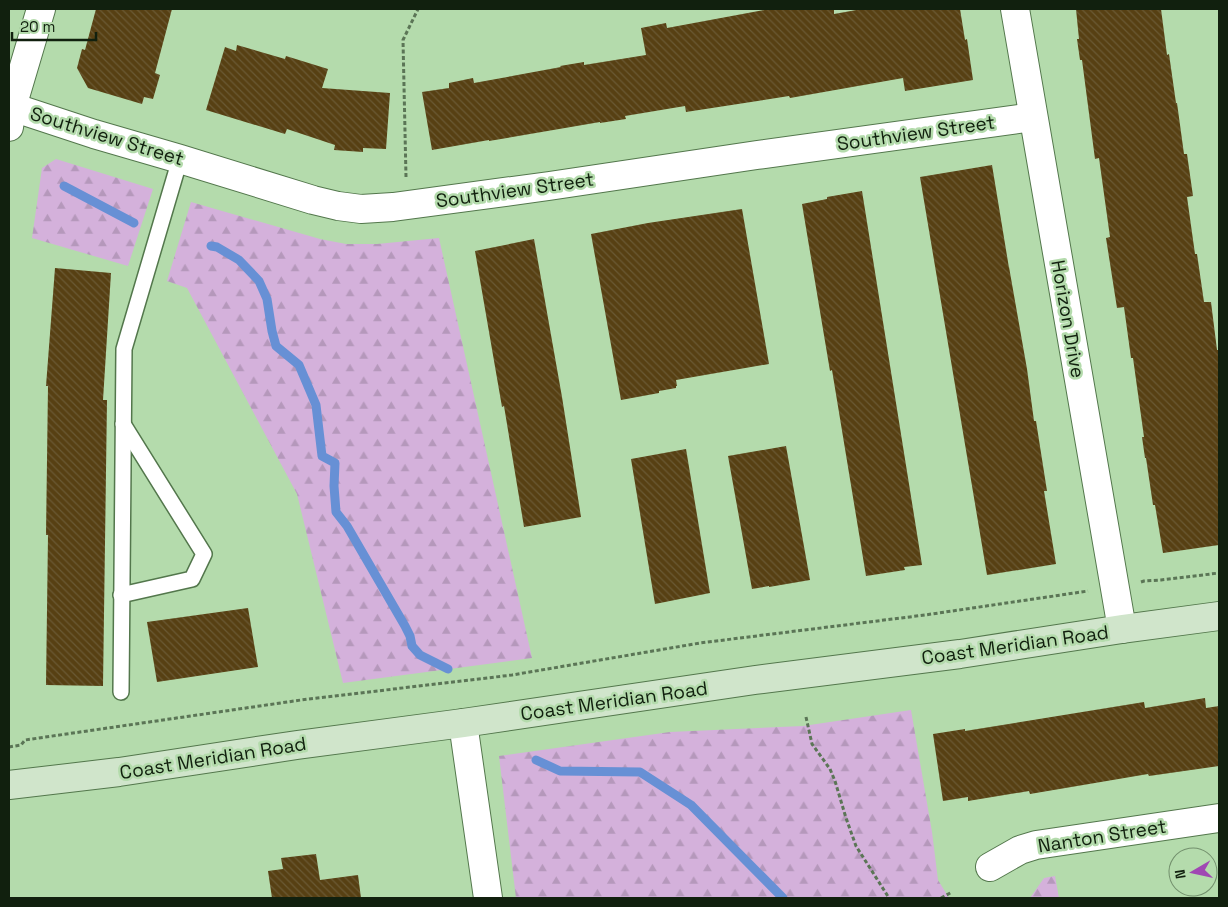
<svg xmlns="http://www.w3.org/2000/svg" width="1228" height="907" viewBox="0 0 1228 907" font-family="'Space Grotesk',sans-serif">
<defs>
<pattern id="forest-firs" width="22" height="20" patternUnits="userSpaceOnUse" patternTransform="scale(1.25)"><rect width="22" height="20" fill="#d4b1db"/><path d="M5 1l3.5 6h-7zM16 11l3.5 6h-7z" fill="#b598bb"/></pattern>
<pattern id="building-back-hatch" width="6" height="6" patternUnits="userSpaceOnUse" patternTransform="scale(1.25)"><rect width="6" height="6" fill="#574013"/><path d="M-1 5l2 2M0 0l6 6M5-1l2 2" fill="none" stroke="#6a5934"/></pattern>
</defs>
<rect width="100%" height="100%" fill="#b4dbac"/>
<g fill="url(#forest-firs)">
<path d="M 56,159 L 153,189 L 128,266 L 32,238 L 42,168 Z"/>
<path d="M 191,202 L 320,239 L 346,244 L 377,244 L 439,238 L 532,658 L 343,683 L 297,494 L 187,288 L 167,281 Z"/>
<path d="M 911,710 L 932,832 L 938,880 L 949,898 L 516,898 L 499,756 L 670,732 L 803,726 Z"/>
<path d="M 1055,876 L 1059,898 L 1030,898 L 1044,878 Z"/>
</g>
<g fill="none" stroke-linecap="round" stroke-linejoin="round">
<g stroke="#6790d5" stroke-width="9">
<path d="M 64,186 L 134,223"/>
<path d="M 211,246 L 217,247 L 239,260 L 259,281 L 267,299 L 272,331 L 276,346 L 299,365 L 316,405 L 322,456 L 335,463 L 334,486 L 336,512 L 347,526 L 405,626 L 410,636 L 412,646 L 420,655 L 448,669"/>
<path d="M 536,760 L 560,771 L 640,772 L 691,805 L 783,898"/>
</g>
</g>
<g fill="url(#building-back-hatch)">
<path d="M 96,9 L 172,9 L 155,73 L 160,75 L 153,99 L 144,97 L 142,104 L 88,88 L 77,68 L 82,49 L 85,50 Z"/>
<path d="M 770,9 L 834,9 L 834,14 L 862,9 L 960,9 L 965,40 L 967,39 L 973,80 L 905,91 L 903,78 L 790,98 L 789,96 L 686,112 L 685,106 L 625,116 L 626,119 L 600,123 L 600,122 L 489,141 L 489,140 L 432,150 L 422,92 L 449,88 L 449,83 L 473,78 L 474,83 L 561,67 L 560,66 L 584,62 L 584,65 L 646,55 L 641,28 L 666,23 L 667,28 Z"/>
<path d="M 1076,9 L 1161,9 L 1167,55 L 1169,54 L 1176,103 L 1177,103 L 1184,154 L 1187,154 L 1193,196 L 1187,197 L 1195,254 L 1197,254 L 1204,302 L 1211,302 L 1217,350 L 1219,350 L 1219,545 L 1163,553 L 1155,505 L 1153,505 L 1146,458 L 1145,458 L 1142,437 L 1144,437 L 1133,358 L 1131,358 L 1124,307 L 1117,308 L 1106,238 L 1110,237 L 1099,158 L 1095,159 L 1082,60 L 1080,60 L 1077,39 L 1079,39 Z"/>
<path d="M 237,45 L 285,59 L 286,56 L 328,69 L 322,88 L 390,93 L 386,149 L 363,148 L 363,152 L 334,150 L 335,145 L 287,129 L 285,134 L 206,110 L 225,47 L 236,51 Z"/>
<path d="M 992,165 L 1009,268 L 1009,267 L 1027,369 L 1034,421 L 1036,421 L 1047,491 L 1044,491 L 1056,564 L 987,575 L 920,177 Z"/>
<path d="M 862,191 L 922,565 L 904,567 L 905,570 L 866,576 L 832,370 L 830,371 L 802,204 L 827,199 L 827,197 Z"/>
<path d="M 742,209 L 769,364 L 676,380 L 677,386 L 676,386 L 676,388 L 659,391 L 659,393 L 621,400 L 591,234 L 648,223 Z"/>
<path d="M 534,239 L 562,397 L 581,517 L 524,527 L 504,406 L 502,407 L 475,251 Z"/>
<path d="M 55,268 L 111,273 L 103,400 L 107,400 L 103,686 L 46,685 L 48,535 L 46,535 L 48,386 L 46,386 Z"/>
<path d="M 786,446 L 810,580 L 769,587 L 769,586 L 752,589 L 728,456 Z"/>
<path d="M 686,449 L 710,593 L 655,604 L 631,459 Z"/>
<path d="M 248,608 L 258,667 L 157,682 L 147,622 Z"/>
<path d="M 1205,698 L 1206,708 L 1219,706 L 1219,766 L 1149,776 L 1148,774 L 1030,794 L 1029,791 L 968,801 L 968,797 L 943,801 L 933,734 L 965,729 L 965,731 L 1144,702 L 1145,708 Z"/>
<path d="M 316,854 L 320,880 L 358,875 L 361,898 L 272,898 L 268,871 L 283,869 L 281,858 Z"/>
</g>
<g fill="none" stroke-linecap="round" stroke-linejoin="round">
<defs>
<g id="service">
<path d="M 121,595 L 192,579 L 204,554 L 123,424"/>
<path d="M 121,692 L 124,349 L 180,159"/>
</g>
<g id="minor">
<path d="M 1015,9 L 1122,629"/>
<path d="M 9,106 L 94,134 L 180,159 L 313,200 L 338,206 L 361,209 L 393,207 L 549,186 L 757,155 L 1033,117"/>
<path d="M 463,723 L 488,898"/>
<path d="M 990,867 L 1020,850 L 1036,845 L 1219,818"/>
</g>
<path id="tertiary" d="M 9,127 L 12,107 L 41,9"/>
<path id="secondary" d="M 9,785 L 119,772 L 297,745 L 463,723 L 755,680 L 960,654 L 1122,629 L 1219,616"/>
</defs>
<use href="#service" stroke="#53774c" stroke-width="18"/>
<use href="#minor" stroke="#53774c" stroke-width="30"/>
<use href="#tertiary" stroke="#53774c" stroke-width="30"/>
<use href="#secondary" stroke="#53774c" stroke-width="30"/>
<g stroke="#5b7556" stroke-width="3" stroke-dasharray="4 2.5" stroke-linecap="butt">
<path d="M 406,177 L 403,40 L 418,9"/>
<path d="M 1141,582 L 1144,581 L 1161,580 L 1219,573"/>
<path d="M 806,717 L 812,744 L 830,769 L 835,781 L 846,818 L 856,846 L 889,898"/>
<path d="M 9,747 L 21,745 L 25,740 L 301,700 L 512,675 L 700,643 L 925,615 L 1088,591"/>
<path d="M 941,898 L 952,892"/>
</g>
<use href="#service" stroke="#fff" stroke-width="15"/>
<use href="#minor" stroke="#fff" stroke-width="28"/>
<use href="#tertiary" stroke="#fff" stroke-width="28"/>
<use href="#secondary" stroke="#d0e5cb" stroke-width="28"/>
</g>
<g text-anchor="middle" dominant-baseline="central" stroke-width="5" stroke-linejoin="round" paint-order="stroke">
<g font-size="19" fill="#11200e" stroke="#b4dbac">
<text transform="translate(916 133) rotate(-8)">Southview Street</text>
<text transform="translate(107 136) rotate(17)">Southview Street</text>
<text transform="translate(515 190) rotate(-8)">Southview Street</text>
<text transform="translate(1068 319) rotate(80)">Horizon Drive</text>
<text transform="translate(1015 645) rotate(-8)">Coast Meridian Road</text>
<text transform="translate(614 701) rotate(-8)">Coast Meridian Road</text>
<text transform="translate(213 758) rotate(-9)">Coast Meridian Road</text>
<text transform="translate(1102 836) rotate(-9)">Nanton Street</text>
</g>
</g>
<rect width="1228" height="907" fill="none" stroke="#11200e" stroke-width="20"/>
<g transform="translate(1193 872) rotate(261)"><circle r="24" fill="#b4dbac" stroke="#73906d"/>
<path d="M0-4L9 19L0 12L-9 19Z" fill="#a047b3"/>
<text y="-8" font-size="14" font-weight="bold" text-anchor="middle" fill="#11200e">N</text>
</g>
<path d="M12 32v8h84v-8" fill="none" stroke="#11200e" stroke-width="2.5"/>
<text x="20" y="32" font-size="15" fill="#11200e" stroke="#b4dbac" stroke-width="4" paint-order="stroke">20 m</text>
</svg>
